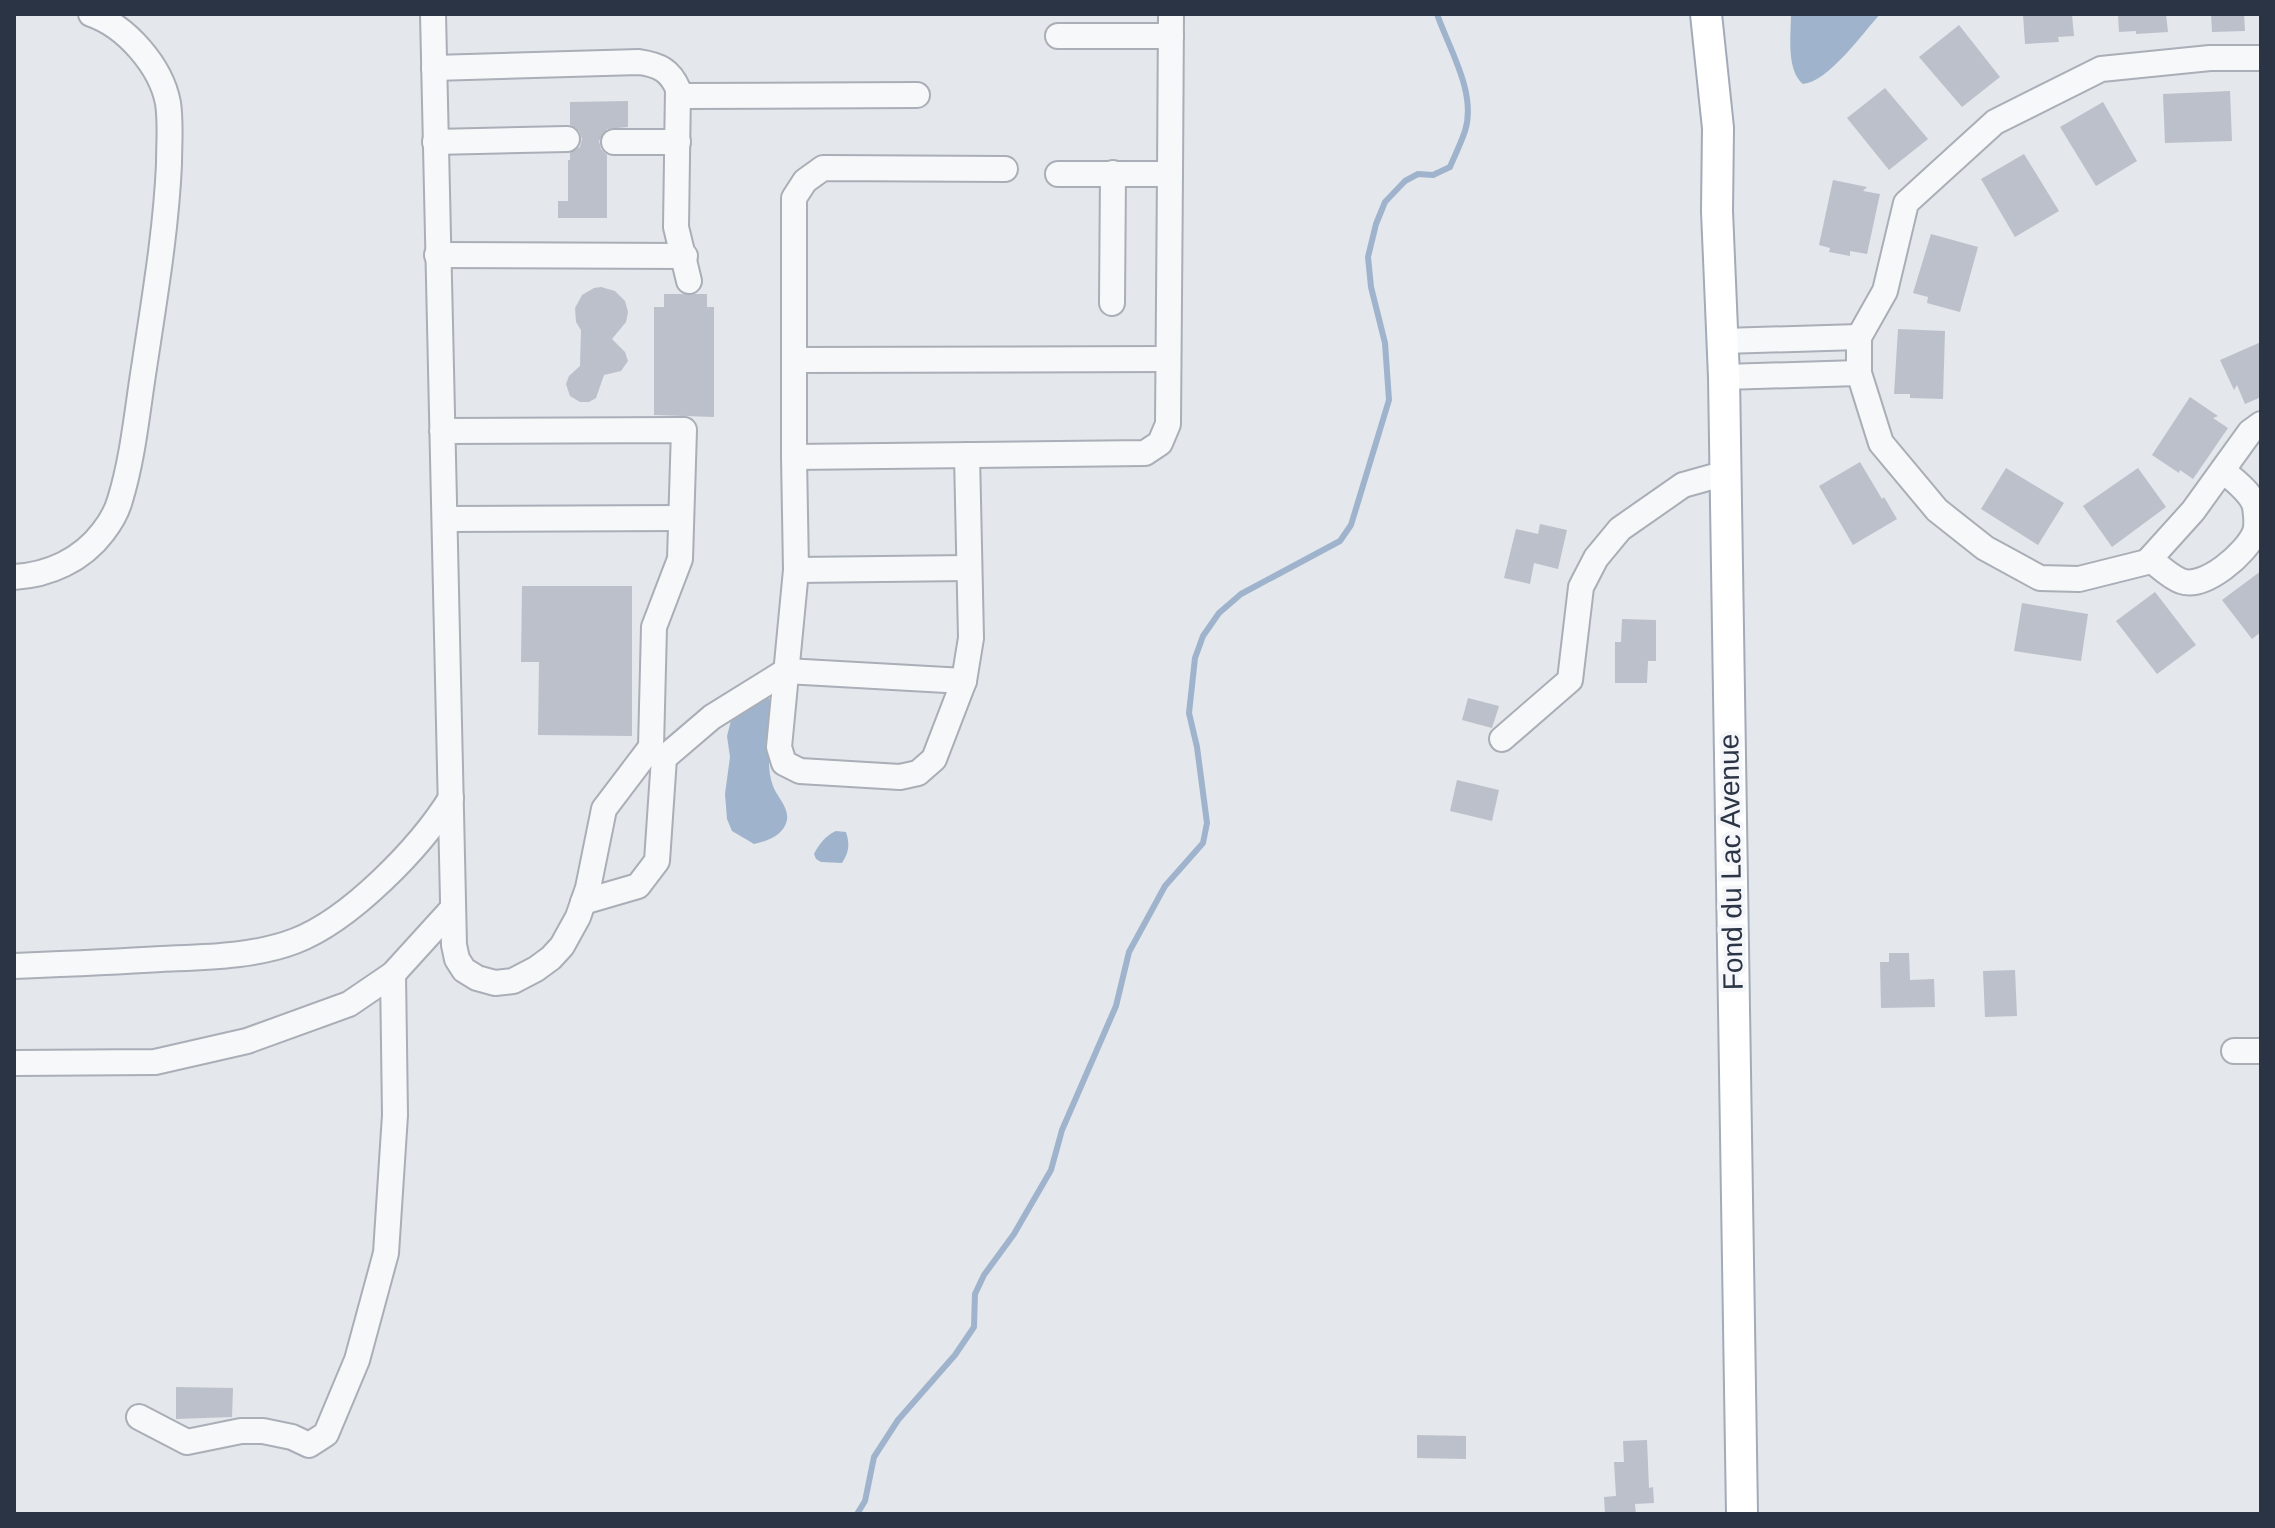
<svg xmlns="http://www.w3.org/2000/svg" width="2275" height="1528" viewBox="0 0 2275 1528" font-family="Arial,sans-serif">
<rect width="100%" height="100%" fill="#e4e7ec"/>
<g fill="#9fb4cc">
<path d="M 1791,14 L 1880,14 C 1863,33 1828,82 1803,84 C 1786,70 1791,35 1791,14 Z"/>
<path d="M 758,691 C 791,707 768,733 769,762 C 769,770 770,778 773,786 C 777,797 789,807 787,820 C 784,835 768,841 754,844 L 732,831 L 727,819 L 725,794 L 730,757 L 727,736 L 734,709 Z"/>
<path d="M 836,831 L 846,832 C 850,845 849,852 842,863 L 821,862 L 816,859 L 814,854 C 819,844 826,835 836,831 Z"/>
</g>
<g fill="none" stroke-linecap="round" stroke-linejoin="round">
<path stroke="#9fb4cc" stroke-width="6" d="M 857,1514 L 865,1501 L 874,1457 L 898,1420 L 955,1355 L 974,1327 L 975,1294 L 984,1275 L 1014,1234 L 1051,1170 L 1062,1130 L 1116,1006 L 1129,952 L 1165,886 L 1203,843 L 1207,823 L 1197,747 L 1189,713 L 1195,658 L 1203,636 L 1219,613 L 1241,594 L 1340,541 L 1351,525 L 1389,400 L 1385,343 L 1371,287 L 1368,257 L 1376,224 L 1385,202 L 1405,181 L 1418,174 L 1433,175 L 1450,167 C 1455,155 1461,143 1465,131 C 1477,93 1449,49 1437,14"/>
</g>
<g fill="#bbc0ca">
<path d="M 2023,14 L 2072,15 L 2074,36 L 2058,37 L 2059,42 L 2025,44 Z"/>
<path d="M 2118,14 L 2166,14 L 2168,32 L 2136,34 L 2136,31 L 2119,32 Z"/>
<path d="M 2211,14 L 2244,14 L 2245,31 L 2212,32 Z"/>
<path d="M 1959,25 L 2000,77 L 1962,107 L 1919,57 Z"/>
<path d="M 1885,88 L 1928,139 L 1889,170 L 1847,118 Z"/>
<path d="M 2230,91 L 2232,141 L 2165,143 L 2163,94 Z"/>
<path d="M 628,101 L 628,127 L 607,129 L 599,141 L 601,149 L 607,155 L 607,218 L 558,218 L 558,201 L 568,201 L 568,160 L 570,160 L 570,153 L 580,147 L 582,139 L 579,131 L 570,125 L 570,102 Z"/>
<path d="M 2103,102 L 2137,161 L 2096,186 L 2060,127 Z"/>
<path d="M 2024,154 L 2059,211 L 2015,237 L 1981,179 Z"/>
<path d="M 1833,180 L 1867,187 L 1863,191 L 1880,194 L 1867,254 L 1850,251 L 1850,256 L 1829,252 L 1830,248 L 1819,245 Z"/>
<path d="M 1931,234 L 1978,247 L 1960,312 L 1927,303 L 1928,297 L 1913,293 Z"/>
<path d="M 601,287 L 615,291 L 625,301 L 628,312 L 626,322 L 612,339 L 625,352 L 628,361 L 621,371 L 604,375 L 596,398 L 589,402 L 580,402 L 570,396 L 566,384 L 569,376 L 580,366 L 581,330 L 576,322 L 575,308 L 582,295 L 594,288 Z"/>
<path d="M 664,294 L 707,294 L 707,307 L 714,307 L 714,417 L 654,415 L 654,307 L 664,307 Z"/>
<path d="M 1898,329 L 1945,331 L 1943,399 L 1910,398 L 1910,394 L 1894,394 Z"/>
<path d="M 2261,342 L 2261,397 L 2245,404 L 2237,385 L 2234,390 L 2220,360 Z"/>
<path d="M 2190,397 L 2218,416 L 2213,418 L 2228,428 L 2193,479 L 2180,470 L 2179,473 L 2152,455 Z"/>
<path d="M 1860,462 L 1882,499 L 1884,497 L 1897,519 L 1853,545 L 1819,486 Z"/>
<path d="M 2006,468 L 2064,503 L 2038,545 L 1981,509 Z"/>
<path d="M 2138,468 L 2166,507 L 2112,547 L 2083,506 Z"/>
<path d="M 1540,524 L 1567,530 L 1558,569 L 1534,563 L 1530,584 L 1504,578 L 1516,529 L 1538,534 Z"/>
<path d="M 2261,571 L 2261,632 L 2252,639 L 2222,600 Z"/>
<path d="M 522,586 L 632,586 L 632,736 L 538,735 L 539,662 L 521,662 Z"/>
<path d="M 2155,592 L 2196,645 L 2157,674 L 2116,621 Z"/>
<path d="M 2022,603 L 2088,614 L 2081,661 L 2014,651 Z"/>
<path d="M 1622,619 L 1656,620 L 1656,661 L 1648,661 L 1647,683 L 1615,683 L 1615,642 L 1621,642 Z"/>
<path d="M 1468,698 L 1499,706 L 1492,728 L 1462,720 Z"/>
<path d="M 1457,780 L 1499,790 L 1492,821 L 1450,811 Z"/>
<path d="M 1889,953 L 1909,953 L 1910,980 L 1934,979 L 1935,1007 L 1881,1008 L 1880,962 L 1889,962 Z"/>
<path d="M 2015,970 L 2017,1016 L 1985,1017 L 1983,971 Z"/>
<path d="M 176,1387 L 233,1388 L 232,1417 L 176,1419 Z"/>
<path d="M 1417,1435 L 1466,1436 L 1466,1459 L 1417,1458 Z"/>
<path d="M 1647,1440 L 1649,1488 L 1653,1487 L 1654,1503 L 1635,1504 L 1636,1514 L 1605,1514 L 1604,1497 L 1616,1496 L 1614,1462 L 1624,1462 L 1623,1441 Z"/>
</g>
<g fill="none" stroke-linecap="round" stroke-linejoin="round">
<defs>
<g id="minor">
<path d="M 433,14 L 454,945 L 457,959 L 464,970 L 477,978 L 495,983 L 513,981 L 536,969 L 551,958 L 562,946 L 578,917 L 588,888 L 604,809 L 651,747 L 654,627 L 680,559 L 684,430 L 442,431"/>
<path d="M 1058,36 L 1171,36"/>
<path d="M 2261,58 L 2210,58 L 2101,69 L 1995,122 L 1906,203 L 1885,291 L 1859,337 L 1859,373 L 1881,443 L 1937,510 L 1985,548 L 2040,578 L 2079,579 L 2147,562 L 2193,511 L 2250,432 L 2261,424"/>
<path d="M 434,68 L 639,62 C 659,65 670,70 678,89 L 676,227 L 689,281"/>
<path d="M 678,96 L 917,95"/>
<path d="M 435,142 L 567,139"/>
<path d="M 614,142 L 678,142"/>
<path d="M 1005,169 L 823,168 L 805,181 L 794,198 L 794,457 L 1145,453 L 1160,443 L 1168,424 L 1170,174"/>
<path d="M 1058,174 L 1170,174 L 1171,14"/>
<path d="M 437,255 L 685,256"/>
<path d="M 1112,303 L 1113,173"/>
<path d="M 1723,341 L 1859,337"/>
<path d="M 794,360 L 1168,359"/>
<path d="M 1724,377 L 1859,373"/>
<path d="M 794,457 L 796,570 L 779,747 L 784,763 L 800,771 L 900,777 L 918,773 L 934,759 L 964,681 L 971,638 L 967,455"/>
<path d="M 445,519 L 681,518"/>
<path d="M 2150,559 C 2159,566 2170,577 2181,581 C 2204,590 2247,553 2255,532 C 2257,526 2256,514 2255,507 C 2252,492 2233,480 2223,470"/>
<path d="M 796,570 L 969,568"/>
<path d="M 14,577 C 49,575 82,560 103,532 C 110,523 117,511 120,500 C 133,458 137,412 144,368 C 154,301 166,232 169,164 C 169,144 171,123 168,103 C 161,66 126,26 91,14"/>
<path d="M 1502,739 L 1570,680 L 1581,587 L 1596,558 L 1620,529 L 1683,485 L 1726,473"/>
<path d="M 583,902 L 638,886 L 657,861 L 664,758 L 712,717 L 786,671 L 964,681"/>
<path d="M 14,966 C 63,964 112,962 161,959 C 205,957 253,957 295,941 C 350,920 420,848 451,798"/>
<path d="M 2234,1051 L 2261,1051"/>
<path d="M 14,1063 L 155,1062 L 247,1041 L 349,1004 L 393,974 L 453,908"/>
<path d="M 139,1417 L 187,1442 L 241,1431 L 263,1431 L 292,1437 L 309,1445 L 326,1434 L 357,1360 L 386,1253 L 395,1115 L 393,974"/>
</g>
<path id="major" d="M 1706,14 L 1718,128 L 1717,211 L 1724,377 L 1742,1514"/>
</defs>
<use href="#minor" stroke="#a9aeb7" stroke-width="28"/>
<use href="#major" stroke="#a3abb8" stroke-width="34"/>
<use href="#minor" stroke="#f7f8fa" stroke-width="24"/>
<use href="#major" stroke="#fff" stroke-width="30"/>
</g>
<g text-anchor="middle" dominant-baseline="central" stroke-width="8" stroke-linejoin="round" paint-order="stroke">
<g font-size="28" fill="#2b3445" stroke="#f4f6f9">
<text transform="translate(1731 862) rotate(-91)">Fond du Lac Avenue</text>
</g>
</g>
<rect width="2275" height="1528" fill="none" stroke="#2b3445" stroke-width="32"/>
</svg>
